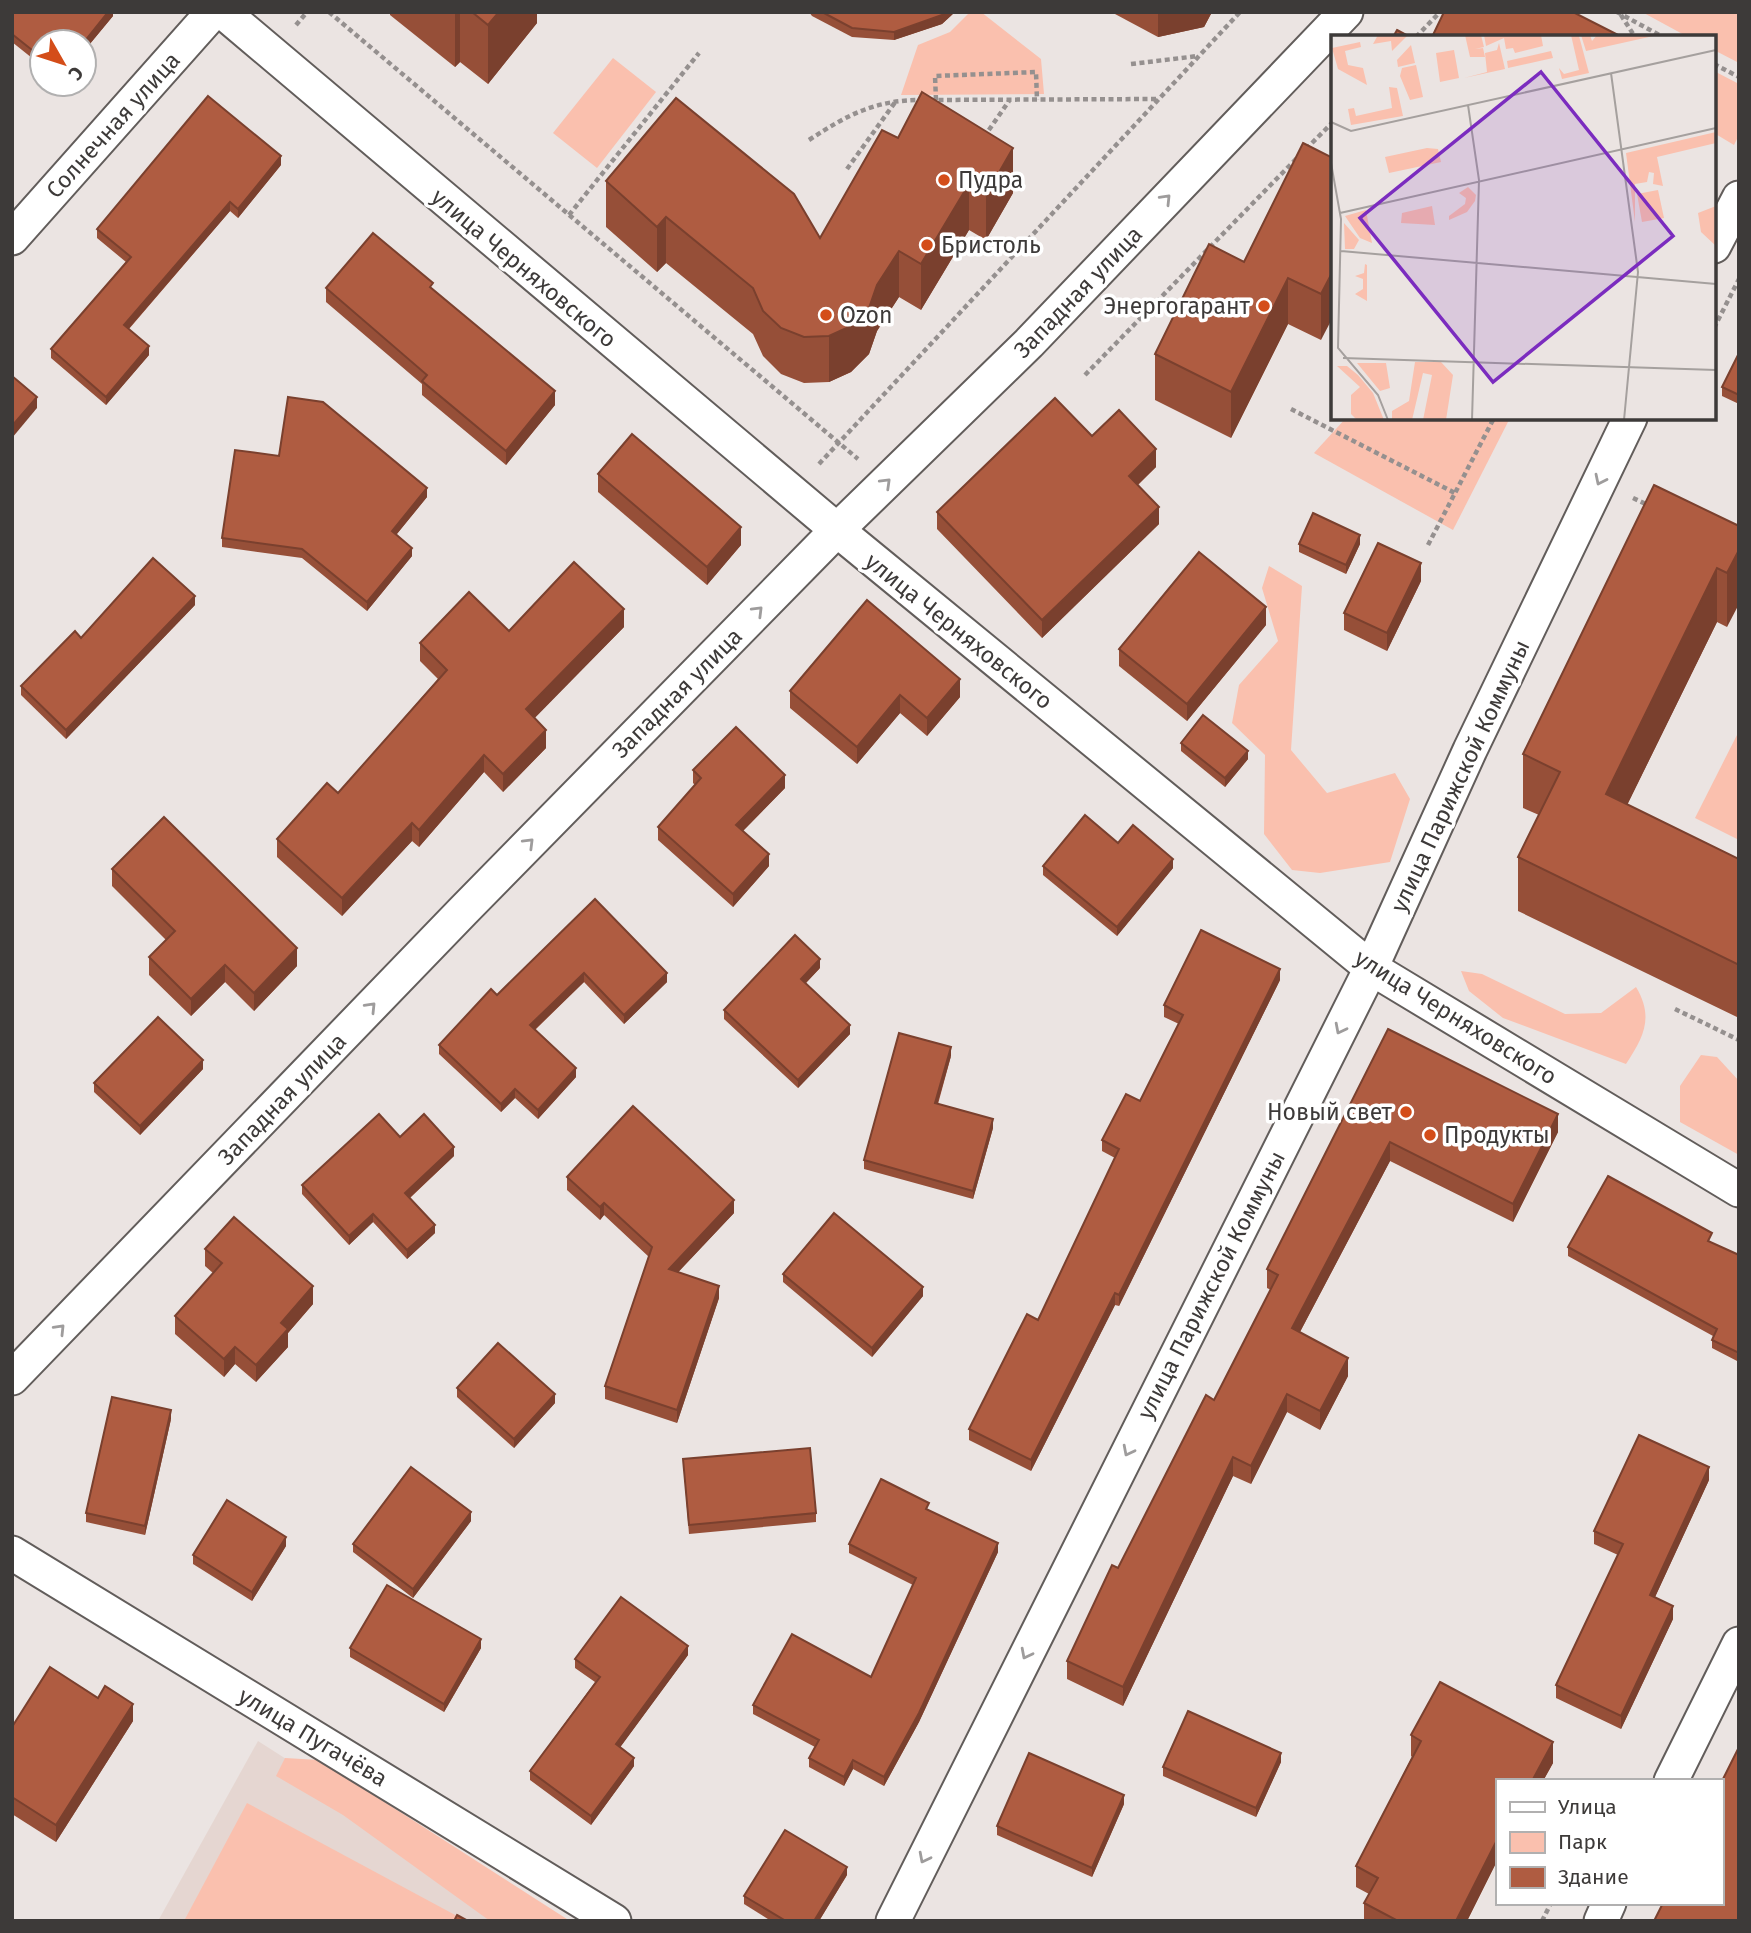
<svg xmlns="http://www.w3.org/2000/svg" width="1751" height="1933" viewBox="0 0 1751 1933" font-family="'Fira Sans',sans-serif">
<rect width="100%" height="100%" fill="#ebe4e2"/>
<path fill="#e5d6d1" d="M 258,1741 L 539,1921 L 158,1921 Z"/>
<g fill="#fac0ae">
<path d="M 970,12 L 981,12 L 1041,59 L 1044,94 L 901,95 L 918,45 L 950,32 Z"/>
<path d="M 1642,12 L 1739,12 L 1739,63 L 1714,50 L 1714,37 L 1688,37 Z"/>
<path d="M 613,58 L 656,92 L 597,168 L 553,133 Z"/>
<path d="M 1714,71 L 1739,84 L 1739,135 L 1734,145 L 1714,133 Z"/>
<path d="M 1346,418 L 1510,418 L 1453,530 L 1314,453 Z"/>
<path d="M 1269,566 L 1302,586 L 1291,750 L 1327,793 L 1395,773 L 1410,799 L 1390,862 L 1320,873 L 1292,870 L 1264,834 L 1265,755 L 1232,723 L 1239,685 L 1278,641 L 1262,588 Z"/>
<path d="M 1739,731 L 1739,840 L 1695,818 Z"/>
<path d="M 1461,971 L 1482,974 L 1565,1014 L 1601,1013 L 1636,987 C 1654,1017 1644,1037 1626,1064 L 1503,1018 L 1469,991 Z"/>
<path d="M 1701,1055 L 1717,1057 L 1739,1081 L 1739,1155 L 1680,1122 L 1680,1086 Z"/>
<path d="M 285,1758 L 319,1760 L 570,1921 L 490,1921 L 343,1815 L 276,1776 Z"/>
<path d="M 247,1803 L 457,1916 L 454,1921 L 184,1921 Z"/>
</g>
<g fill="none" stroke-linecap="round" stroke-linejoin="round">
<defs>
<g id="minor">
<path d="M 223,12 L 837,530 L 1371,968 L 1739,1190"/>
<path d="M 12,238 L 213,12"/>
<path d="M 1714,246 L 1739,198"/>
<path d="M 12,1378 L 463,911 L 837,530 L 1029,343 L 1346,12"/>
<path d="M 12,1553 L 614,1921"/>
<path d="M 1671,1781 L 1739,1644"/>
<path d="M 893,1921 L 1371,968 L 1470,750 L 1630,418"/>
<path d="M 1601,1921 L 1609,1903"/>
</g>
</defs>
<use href="#minor" stroke="#625d5b" stroke-width="37"/>
<g stroke="#95908f" stroke-width="4.5" stroke-dasharray="5 3.5" stroke-linecap="butt">
<path d="M 329,12 L 858,459"/>
<path d="M 1617,12 L 1663,37"/>
<path d="M 1621,15 L 1635,37"/>
<path d="M 296,25 L 307,12"/>
<path d="M 1416,37 L 1440,12"/>
<path d="M 1131,64 L 1198,56"/>
<path d="M 1714,64 L 1739,77"/>
<path d="M 930,100 L 1158,99"/>
<path d="M 936,100 L 935,76 L 1036,72 L 1037,100"/>
<path d="M 984,137 L 1009,101"/>
<path d="M 809,140 C 847,115 875,100 921,100"/>
<path d="M 1306,149 L 1333,122"/>
<path d="M 847,169 L 896,101"/>
<path d="M 569,215 L 699,53"/>
<path d="M 1714,328 L 1739,279"/>
<path d="M 1085,375 L 1297,158"/>
<path d="M 1291,409 L 1455,493"/>
<path d="M 819,464 L 1240,12"/>
<path d="M 1633,498 L 1650,506"/>
<path d="M 1428,545 L 1494,418"/>
<path d="M 1675,1009 L 1739,1040"/>
<path d="M 1542,1921 L 1551,1903"/>
</g>
<use href="#minor" stroke="#fff" stroke-width="33"/>
</g>
<g fill="#964f38">
<path d="M 12,12 L 113,12 L 113,16 L 84,51 L 84,42 L 42,42 L 42,66 L 12,42 Z"/>
<path d="M 390,12 L 537,12 L 537,23 L 488,84 L 460,62 L 455,67 L 390,15 Z"/>
<path d="M 809,12 L 955,12 L 942,24 L 894,40 L 852,37 L 812,16 Z"/>
<path d="M 1115,12 L 1212,12 L 1204,27 L 1158,37 L 1115,14 Z"/>
<path d="M 882,130 L 1013,193 L 986,240 L 969,230 L 921,310 L 899,297 L 877,331 L 869,354 L 851,372 L 829,382 L 804,383 L 781,374 L 763,356 L 753,334 L 666,263 L 657,272 L 606,227 L 606,181 L 820,238 Z"/>
<path d="M 1333,158 L 1321,340 L 1288,324 L 1231,438 L 1155,400 L 1155,354 L 1244,262 Z"/>
<path d="M 281,165 L 238,218 L 230,211 L 129,329 L 149,355 L 106,405 L 51,358 L 51,349 L 126,262 L 97,238 L 97,229 Z"/>
<path d="M 326,288 L 433,289 L 555,405 L 506,465 L 422,395 L 422,384 L 326,302 Z"/>
<path d="M 1739,353 L 1739,404 L 1722,396 L 1722,387 Z"/>
<path d="M 1092,436 L 1156,467 L 1138,485 L 1159,524 L 1042,638 L 937,529 L 937,512 Z"/>
<path d="M 279,456 L 427,497 L 396,535 L 412,556 L 367,611 L 302,558 L 222,547 L 222,538 Z"/>
<path d="M 598,474 L 741,545 L 707,585 L 598,492 Z"/>
<path d="M 1739,526 L 1727,627 L 1717,622 L 1627,805 L 1739,859 L 1739,1018 L 1518,911 L 1518,857 L 1539,815 L 1523,808 L 1523,754 Z"/>
<path d="M 1299,544 L 1360,544 L 1346,574 L 1299,552 Z"/>
<path d="M 1421,581 L 1387,651 L 1344,630 L 1344,613 Z"/>
<path d="M 195,605 L 66,739 L 21,695 L 21,686 L 81,638 Z"/>
<path d="M 1266,625 L 1187,721 L 1119,666 L 1119,649 Z"/>
<path d="M 624,627 L 534,718 L 546,748 L 503,792 L 484,772 L 419,847 L 412,841 L 342,916 L 277,857 L 277,839 L 338,793 L 438,679 L 420,661 L 420,643 L 509,631 Z"/>
<path d="M 790,691 L 960,697 L 927,736 L 900,713 L 857,764 L 790,708 Z"/>
<path d="M 1181,743 L 1248,759 L 1225,787 L 1181,751 Z"/>
<path d="M 693,770 L 785,788 L 743,831 L 769,866 L 733,907 L 658,840 L 658,827 L 695,785 L 693,783 Z"/>
<path d="M 1043,866 L 1173,868 L 1117,936 L 1043,875 Z"/>
<path d="M 112,869 L 297,966 L 254,1011 L 225,982 L 191,1016 L 149,975 L 149,957 L 166,940 L 112,886 Z"/>
<path d="M 595,899 L 667,982 L 624,1024 L 584,982 L 535,1030 L 576,1077 L 538,1119 L 515,1098 L 501,1112 L 439,1054 L 439,1045 L 497,995 Z"/>
<path d="M 820,968 L 806,983 L 850,1034 L 798,1088 L 724,1019 L 724,1010 Z"/>
<path d="M 1280,980 L 1119,1306 L 1115,1305 L 1031,1471 L 969,1440 L 969,1429 L 1038,1320 L 1115,1158 L 1102,1151 L 1102,1140 L 1140,1101 L 1179,1024 L 1164,1017 L 1164,1005 Z"/>
<path d="M 1388,1029 L 1558,1132 L 1513,1222 L 1390,1161 L 1300,1332 L 1348,1376 L 1320,1430 L 1287,1412 L 1251,1484 L 1233,1476 L 1123,1706 L 1067,1679 L 1067,1661 L 1214,1400 L 1271,1290 L 1267,1288 L 1267,1269 Z"/>
<path d="M 951,1056 L 938,1104 L 993,1128 L 973,1199 L 864,1169 L 864,1160 Z"/>
<path d="M 203,1069 L 140,1135 L 94,1092 L 94,1083 Z"/>
<path d="M 454,1156 L 410,1198 L 435,1233 L 407,1259 L 373,1222 L 349,1245 L 302,1194 L 302,1185 Z"/>
<path d="M 567,1177 L 734,1213 L 678,1272 L 719,1298 L 677,1423 L 605,1399 L 605,1386 L 649,1257 L 604,1215 L 600,1220 L 567,1190 Z"/>
<path d="M 1712,1243 L 1739,1255 L 1739,1362 L 1712,1348 L 1712,1340 L 1713,1336 L 1568,1256 L 1568,1247 Z"/>
<path d="M 205,1249 L 313,1304 L 288,1333 L 288,1347 L 256,1382 L 235,1364 L 224,1377 L 175,1334 L 175,1316 L 213,1273 L 205,1266 Z"/>
<path d="M 783,1274 L 923,1296 L 872,1357 L 783,1282 Z"/>
<path d="M 457,1388 L 555,1403 L 514,1448 L 457,1397 Z"/>
<path d="M 171,1419 L 145,1535 L 86,1522 L 86,1513 Z"/>
<path d="M 683,1459 L 816,1513 L 816,1522 L 689,1534 Z"/>
<path d="M 1709,1480 L 1655,1597 L 1673,1619 L 1621,1729 L 1556,1698 L 1556,1685 L 1618,1555 L 1594,1544 L 1594,1531 Z"/>
<path d="M 929,1511 L 998,1552 L 919,1722 L 884,1786 L 853,1769 L 844,1786 L 809,1767 L 809,1758 L 815,1747 L 753,1714 L 753,1705 L 871,1677 L 913,1585 L 849,1553 L 849,1544 Z"/>
<path d="M 471,1521 L 413,1598 L 353,1552 L 353,1544 Z"/>
<path d="M 286,1546 L 252,1601 L 193,1564 L 193,1555 Z"/>
<path d="M 350,1648 L 481,1648 L 444,1712 L 350,1657 Z"/>
<path d="M 688,1655 L 620,1747 L 634,1766 L 591,1825 L 530,1780 L 530,1771 L 595,1682 L 575,1668 L 575,1659 Z"/>
<path d="M 133,1721 L 56,1842 L 12,1814 L 12,1727 Z"/>
<path d="M 1411,1735 L 1553,1763 L 1543,1781 L 1497,1781 L 1497,1861 L 1467,1921 L 1364,1921 L 1364,1903 L 1369,1894 L 1356,1887 L 1356,1866 L 1412,1757 L 1411,1756 Z"/>
<path d="M 1281,1762 L 1256,1817 L 1163,1776 L 1163,1767 Z"/>
<path d="M 1124,1804 L 1092,1877 L 997,1835 L 997,1826 Z"/>
<path d="M 847,1875 L 819,1921 L 771,1921 L 744,1904 L 744,1896 Z"/>
</g>
<g fill="#7a402e">
<path d="M 108,12 L 113,12 L 113,16 L 84,51 L 84,42 Z"/>
<path d="M 455,12 L 460,12 L 460,62 L 455,67 Z"/>
<path d="M 499,12 L 537,12 L 537,23 L 488,84 L 488,25 Z"/>
<path d="M 945,12 L 955,12 L 942,24 L 894,40 L 894,32 Z"/>
<path d="M 1158,12 L 1212,12 L 1204,27 L 1158,37 Z"/>
<path d="M 1013,148 L 1013,193 L 986,240 L 986,195 Z"/>
<path d="M 281,156 L 281,165 L 238,218 L 238,209 Z"/>
<path d="M 969,184 L 969,230 L 921,310 L 921,264 Z"/>
<path d="M 230,202 L 230,211 L 124,334 L 124,325 Z"/>
<path d="M 666,217 L 666,263 L 657,272 L 657,227 Z"/>
<path d="M 899,251 L 899,297 L 877,331 L 869,354 L 851,372 L 829,382 L 829,336 L 877,285 Z"/>
<path d="M 1333,271 L 1333,317 L 1321,340 L 1321,294 Z"/>
<path d="M 1288,278 L 1288,324 L 1231,438 L 1231,392 Z"/>
<path d="M 149,346 L 149,355 L 106,405 L 106,397 Z"/>
<path d="M 555,391 L 555,405 L 506,465 L 506,451 Z"/>
<path d="M 37,397 L 37,408 L 12,438 L 12,426 Z"/>
<path d="M 1156,449 L 1156,467 L 1129,493 L 1129,476 Z"/>
<path d="M 427,488 L 427,497 L 392,540 L 392,531 Z"/>
<path d="M 1159,507 L 1159,524 L 1042,638 L 1042,620 Z"/>
<path d="M 741,527 L 741,545 L 707,585 L 707,567 Z"/>
<path d="M 1360,535 L 1360,544 L 1346,574 L 1346,565 Z"/>
<path d="M 412,548 L 412,556 L 367,611 L 367,602 Z"/>
<path d="M 1739,550 L 1739,604 L 1727,627 L 1727,573 Z"/>
<path d="M 1421,563 L 1421,581 L 1387,651 L 1387,633 Z"/>
<path d="M 1717,568 L 1717,622 L 1606,848 L 1606,794 Z"/>
<path d="M 195,596 L 195,605 L 66,739 L 66,730 Z"/>
<path d="M 1266,607 L 1266,625 L 1187,721 L 1187,704 Z"/>
<path d="M 624,609 L 624,627 L 526,727 L 526,709 Z"/>
<path d="M 960,679 L 960,697 L 927,736 L 927,718 Z"/>
<path d="M 900,695 L 900,713 L 857,764 L 857,747 Z"/>
<path d="M 546,730 L 546,748 L 503,792 L 503,774 Z"/>
<path d="M 1248,751 L 1248,759 L 1225,787 L 1225,778 Z"/>
<path d="M 484,755 L 484,772 L 419,847 L 419,830 Z"/>
<path d="M 785,775 L 785,788 L 736,838 L 736,825 Z"/>
<path d="M 412,823 L 412,841 L 342,916 L 342,898 Z"/>
<path d="M 769,854 L 769,866 L 733,907 L 733,894 Z"/>
<path d="M 1173,859 L 1173,868 L 1117,936 L 1117,927 Z"/>
<path d="M 297,948 L 297,966 L 254,1011 L 254,993 Z"/>
<path d="M 820,959 L 820,968 L 801,988 L 801,979 Z"/>
<path d="M 225,965 L 225,982 L 191,1016 L 191,999 Z"/>
<path d="M 1280,969 L 1280,980 L 1119,1306 L 1119,1295 Z"/>
<path d="M 584,973 L 584,982 L 530,1034 L 530,1025 Z"/>
<path d="M 667,973 L 667,982 L 624,1024 L 624,1015 Z"/>
<path d="M 850,1025 L 850,1034 L 798,1088 L 798,1080 Z"/>
<path d="M 951,1047 L 951,1056 L 935,1112 L 935,1103 Z"/>
<path d="M 203,1060 L 203,1069 L 140,1135 L 140,1126 Z"/>
<path d="M 576,1068 L 576,1077 L 538,1119 L 538,1110 Z"/>
<path d="M 515,1089 L 515,1098 L 501,1112 L 501,1104 Z"/>
<path d="M 1558,1114 L 1558,1132 L 1513,1222 L 1513,1204 Z"/>
<path d="M 993,1119 L 993,1128 L 973,1199 L 973,1191 Z"/>
<path d="M 1390,1142 L 1390,1161 L 1292,1347 L 1292,1328 Z"/>
<path d="M 454,1147 L 454,1156 L 405,1202 L 405,1193 Z"/>
<path d="M 734,1200 L 734,1213 L 669,1282 L 669,1269 Z"/>
<path d="M 604,1203 L 604,1215 L 600,1220 L 600,1207 Z"/>
<path d="M 373,1214 L 373,1222 L 349,1245 L 349,1236 Z"/>
<path d="M 435,1225 L 435,1233 L 407,1259 L 407,1250 Z"/>
<path d="M 313,1286 L 313,1304 L 288,1333 L 288,1347 L 256,1382 L 256,1365 L 281,1323 Z"/>
<path d="M 719,1286 L 719,1298 L 677,1423 L 677,1410 Z"/>
<path d="M 923,1287 L 923,1296 L 872,1357 L 872,1348 Z"/>
<path d="M 1115,1293 L 1115,1305 L 1031,1471 L 1031,1460 Z"/>
<path d="M 235,1347 L 235,1364 L 224,1377 L 224,1359 Z"/>
<path d="M 1348,1358 L 1348,1376 L 1320,1430 L 1320,1411 Z"/>
<path d="M 555,1394 L 555,1403 L 514,1448 L 514,1439 Z"/>
<path d="M 1287,1394 L 1287,1412 L 1251,1484 L 1251,1466 Z"/>
<path d="M 171,1410 L 171,1419 L 145,1535 L 145,1526 Z"/>
<path d="M 1233,1457 L 1233,1476 L 1123,1706 L 1123,1687 Z"/>
<path d="M 1709,1467 L 1709,1480 L 1650,1608 L 1650,1595 Z"/>
<path d="M 471,1512 L 471,1521 L 413,1598 L 413,1589 Z"/>
<path d="M 286,1537 L 286,1546 L 252,1601 L 252,1592 Z"/>
<path d="M 998,1543 L 998,1552 L 919,1722 L 884,1786 L 884,1777 Z"/>
<path d="M 1673,1606 L 1673,1619 L 1621,1729 L 1621,1716 Z"/>
<path d="M 481,1639 L 481,1648 L 444,1712 L 444,1704 Z"/>
<path d="M 688,1646 L 688,1655 L 616,1753 L 616,1744 Z"/>
<path d="M 133,1704 L 133,1721 L 56,1842 L 56,1825 Z"/>
<path d="M 1553,1742 L 1553,1763 L 1543,1781 L 1532,1781 Z"/>
<path d="M 1281,1753 L 1281,1762 L 1256,1817 L 1256,1808 Z"/>
<path d="M 634,1758 L 634,1766 L 591,1825 L 591,1816 Z"/>
<path d="M 853,1760 L 853,1769 L 844,1786 L 844,1777 Z"/>
<path d="M 1124,1795 L 1124,1804 L 1092,1877 L 1092,1868 Z"/>
<path d="M 1497,1840 L 1497,1861 L 1467,1921 L 1456,1921 Z"/>
<path d="M 847,1867 L 847,1875 L 819,1921 L 814,1921 Z"/>
</g>
<g fill="#af5c41" stroke="#7a402e" stroke-width="2">
<path d="M 12,12 L 108,12 L 84,42 L 42,42 L 42,58 L 12,34 Z"/>
<path d="M 472,12 L 499,12 L 488,25 Z"/>
<path d="M 822,12 L 945,12 L 942,15 L 894,32 L 852,28 Z"/>
<path d="M 1444,12 L 1573,12 L 1622,37 L 1432,37 Z"/>
<path d="M 1397,30 L 1410,37 L 1393,37 Z"/>
<path d="M 922,92 L 1013,148 L 986,195 L 969,184 L 921,264 L 899,251 L 877,285 L 869,308 L 851,326 L 829,336 L 804,337 L 781,328 L 763,311 L 753,288 L 666,217 L 657,227 L 606,181 L 676,98 L 794,194 L 820,238 L 882,130 L 898,138 Z"/>
<path d="M 208,96 L 281,156 L 238,209 L 230,202 L 124,325 L 149,346 L 106,397 L 51,349 L 131,257 L 97,229 Z"/>
<path d="M 1303,143 L 1333,158 L 1333,271 L 1321,294 L 1288,278 L 1231,392 L 1155,354 L 1209,244 L 1244,262 Z"/>
<path d="M 373,233 L 433,283 L 430,287 L 555,391 L 506,451 L 422,381 L 427,375 L 326,288 Z"/>
<path d="M 1739,353 L 1739,395 L 1722,387 Z"/>
<path d="M 12,376 L 37,397 L 12,426 Z"/>
<path d="M 288,397 L 323,402 L 427,488 L 392,531 L 412,548 L 367,602 L 302,549 L 222,538 L 235,450 L 279,456 Z"/>
<path d="M 1055,398 L 1092,436 L 1119,410 L 1156,449 L 1129,476 L 1159,507 L 1042,620 L 937,512 Z"/>
<path d="M 632,434 L 741,527 L 707,567 L 598,474 Z"/>
<path d="M 1654,485 L 1739,526 L 1739,550 L 1727,573 L 1717,568 L 1606,794 L 1739,859 L 1739,965 L 1518,857 L 1560,772 L 1523,754 Z"/>
<path d="M 1313,513 L 1360,535 L 1346,565 L 1299,544 Z"/>
<path d="M 1378,543 L 1421,563 L 1387,633 L 1344,613 Z"/>
<path d="M 1199,552 L 1266,607 L 1187,704 L 1119,649 Z"/>
<path d="M 153,558 L 195,596 L 66,730 L 21,686 L 75,631 L 81,638 Z"/>
<path d="M 574,562 L 624,609 L 526,709 L 546,730 L 503,774 L 484,755 L 419,830 L 412,823 L 342,898 L 277,839 L 327,783 L 338,793 L 447,670 L 420,643 L 469,592 L 509,631 Z"/>
<path d="M 867,600 L 960,679 L 927,718 L 900,695 L 857,747 L 790,691 Z"/>
<path d="M 1203,715 L 1248,751 L 1225,778 L 1181,743 Z"/>
<path d="M 736,727 L 785,775 L 736,825 L 769,854 L 733,894 L 658,827 L 701,778 L 693,770 Z"/>
<path d="M 1085,815 L 1118,843 L 1133,825 L 1173,859 L 1117,927 L 1043,866 Z"/>
<path d="M 164,817 L 297,948 L 254,993 L 225,965 L 191,999 L 149,957 L 175,931 L 112,869 Z"/>
<path d="M 595,899 L 667,973 L 624,1015 L 584,973 L 530,1025 L 576,1068 L 538,1110 L 515,1089 L 501,1104 L 439,1045 L 491,989 L 497,995 Z"/>
<path d="M 1201,930 L 1280,969 L 1119,1295 L 1115,1293 L 1031,1460 L 969,1429 L 1027,1314 L 1038,1320 L 1119,1149 L 1102,1140 L 1126,1094 L 1140,1101 L 1183,1015 L 1164,1005 Z"/>
<path d="M 795,935 L 820,959 L 801,979 L 850,1025 L 798,1080 L 724,1010 Z"/>
<path d="M 158,1017 L 203,1060 L 140,1126 L 94,1083 Z"/>
<path d="M 1388,1029 L 1558,1114 L 1513,1204 L 1390,1142 L 1292,1328 L 1348,1358 L 1320,1411 L 1287,1394 L 1251,1466 L 1233,1457 L 1123,1687 L 1067,1661 L 1112,1565 L 1118,1568 L 1206,1395 L 1214,1400 L 1278,1275 L 1267,1269 Z"/>
<path d="M 899,1033 L 951,1047 L 935,1103 L 993,1119 L 973,1191 L 864,1160 Z"/>
<path d="M 633,1106 L 734,1200 L 669,1269 L 719,1286 L 677,1410 L 605,1386 L 652,1247 L 604,1203 L 600,1207 L 567,1177 Z"/>
<path d="M 379,1114 L 400,1137 L 424,1114 L 454,1147 L 405,1193 L 435,1225 L 407,1250 L 373,1214 L 349,1236 L 302,1185 Z"/>
<path d="M 1608,1176 L 1712,1233 L 1708,1241 L 1739,1255 L 1739,1353 L 1712,1340 L 1717,1329 L 1568,1247 Z"/>
<path d="M 834,1213 L 923,1287 L 872,1348 L 783,1274 Z"/>
<path d="M 234,1217 L 313,1286 L 281,1323 L 288,1329 L 256,1365 L 235,1347 L 224,1359 L 175,1316 L 222,1263 L 205,1249 Z"/>
<path d="M 498,1343 L 555,1394 L 514,1439 L 457,1388 Z"/>
<path d="M 112,1397 L 171,1410 L 145,1526 L 86,1513 Z"/>
<path d="M 1639,1435 L 1709,1467 L 1650,1595 L 1673,1606 L 1621,1716 L 1556,1685 L 1623,1544 L 1594,1531 Z"/>
<path d="M 810,1448 L 816,1513 L 689,1525 L 683,1459 Z"/>
<path d="M 411,1467 L 471,1512 L 413,1589 L 353,1544 Z"/>
<path d="M 881,1479 L 929,1503 L 926,1509 L 998,1543 L 919,1713 L 884,1777 L 853,1760 L 844,1777 L 809,1758 L 819,1740 L 753,1705 L 792,1634 L 871,1677 L 916,1578 L 849,1544 Z"/>
<path d="M 227,1500 L 286,1537 L 252,1592 L 193,1555 Z"/>
<path d="M 387,1585 L 481,1639 L 444,1704 L 350,1648 Z"/>
<path d="M 621,1597 L 688,1646 L 616,1744 L 634,1758 L 591,1816 L 530,1771 L 600,1677 L 575,1659 Z"/>
<path d="M 50,1667 L 98,1698 L 105,1686 L 133,1704 L 56,1825 L 12,1797 L 12,1727 Z"/>
<path d="M 1440,1682 L 1553,1742 L 1532,1781 L 1497,1781 L 1497,1840 L 1456,1921 L 1398,1921 L 1364,1903 L 1378,1878 L 1356,1866 L 1421,1741 L 1411,1735 Z"/>
<path d="M 1188,1711 L 1281,1753 L 1256,1808 L 1163,1767 Z"/>
<path d="M 1739,1747 L 1739,1921 L 1654,1921 L 1663,1903 L 1721,1903 L 1721,1783 Z"/>
<path d="M 1029,1753 L 1124,1795 L 1092,1868 L 997,1826 Z"/>
<path d="M 785,1830 L 847,1867 L 814,1921 L 786,1921 L 744,1896 Z"/>
<path d="M 457,1915 L 468,1921 L 454,1921 Z"/>
</g>
<defs><path id="oneway-chevron" d="M-2-3.5L2.5 0L-2 3.5" fill="none" stroke-width="1.6" stroke-linecap="round" stroke-linejoin="round" transform="scale(1.75)"/></defs>
<g stroke="#9e9c9c">
<use href="#oneway-chevron" transform="translate(1166 199) rotate(-46)"/>
<use href="#oneway-chevron" transform="translate(1600 480) rotate(116)"/>
<use href="#oneway-chevron" transform="translate(886 483) rotate(-44)"/>
<use href="#oneway-chevron" transform="translate(758 611) rotate(-45)"/>
<use href="#oneway-chevron" transform="translate(529 843) rotate(-45)"/>
<use href="#oneway-chevron" transform="translate(371 1007) rotate(-46)"/>
<use href="#oneway-chevron" transform="translate(1340 1029) rotate(117)"/>
<use href="#oneway-chevron" transform="translate(60 1329) rotate(-46)"/>
<use href="#oneway-chevron" transform="translate(1128 1451) rotate(117)"/>
<use href="#oneway-chevron" transform="translate(1026 1654) rotate(117)"/>
<use href="#oneway-chevron" transform="translate(924 1858) rotate(117)"/>
</g>
<g fill="#d44d19" stroke="#fff" stroke-width="2.5">
<circle cx="944" cy="180" r="7"/>
<circle cx="927" cy="245" r="7"/>
<circle cx="1264" cy="306" r="7"/>
<circle cx="826" cy="315" r="7"/>
<circle cx="1406" cy="1112" r="7"/>
<circle cx="1430" cy="1135" r="7"/>
</g>
<g text-anchor="middle" dominant-baseline="central" stroke-width="7" stroke-linejoin="round" paint-order="stroke">
<g font-size="23" fill="#3d3a39" stroke="#fff">
<text transform="translate(113 125) rotate(-48)">Солнечная улица</text>
<text transform="translate(524 268) rotate(40)">улица Черняховского</text>
<text transform="translate(1078 292) rotate(-46)">Западная улица</text>
<text transform="translate(959 631) rotate(39)">улица Черняховского</text>
<text transform="translate(677 693) rotate(-45)">Западная улица</text>
<text transform="translate(1460 776) rotate(-65)">улица Парижской Коммуны</text>
<text transform="translate(1456 1017) rotate(32)">улица Черняховского</text>
<text transform="translate(282 1099) rotate(-46)">Западная улица</text>
<text transform="translate(1211 1285) rotate(-63)">улица Парижской Коммуны</text>
<text transform="translate(313 1737) rotate(31)">улица Пугачёва</text>
</g>
<g font-size="23" fill="#3d3a39" stroke="#fff" text-anchor="start">
<text x="958" y="180">Пудра</text>
<text x="941" y="245">Бристоль</text>
<text x="1250" y="306" text-anchor="end">Энергогарант</text>
<text x="840" y="315">Ozon</text>
<text x="1392" y="1112" text-anchor="end">Новый свет</text>
<text x="1444" y="1135">Продукты</text>
</g>
</g>
<g transform="translate(1331 35)">
<rect width="385" height="385" fill="#ebe4e2"/>
<path d="M 47,0 L 76,0 L 76,1 L 61,16 L 60,6 L 42,9 ZM 134,0 L 150,0 L 153,12 L 144,14 L 152,13 L 154,22 L 139,22 ZM 153,0 L 210,0 L 212,11 L 184,18 L 182,13 L 175,14 L 173,3 L 155,11 ZM 240,0 L 248,1 L 258,38 L 231,44 L 228,33 L 233,39 L 248,35 ZM 250,0 L 259,0 L 261,6 L 266,0 L 327,0 L 255,16 ZM 29,7 L 30,12 L 14,16 L 17,30 L 32,33 L 36,50 L 7,34 L 1,13 ZM 168,8 L 174,34 L 133,43 L 156,37 L 154,18 L 166,15 ZM 80,10 L 84,28 L 67,32 L 66,25 ZM 123,15 L 128,43 L 109,47 L 105,18 ZM 220,16 L 222,23 L 177,33 L 176,26 ZM 85,30 L 92,62 L 79,65 L 69,41 L 71,33 ZM 58,52 L 66,53 L 72,81 L 20,90 L 17,74 L 23,73 L 25,81 L 61,73 ZM 385,97 L 385,108 L 326,122 L 332,151 L 322,149 L 323,138 L 318,137 L 316,147 L 304,149 L 304,187 L 295,118 ZM 96,113 L 107,114 L 110,127 L 58,138 L 54,122 ZM 137,152 L 145,160 L 144,166 L 136,177 L 118,185 L 118,181 L 134,169 L 135,163 L 128,158 ZM 327,155 L 333,183 L 311,187 L 306,159 ZM 101,171 L 104,190 L 70,188 L 71,178 ZM 385,171 L 385,211 L 370,197 L 367,178 ZM 35,175 L 41,208 L 29,203 L 14,181 ZM 13,188 L 28,205 L 23,214 L 14,214 ZM 34,229 L 36,230 L 36,266 L 24,259 L 32,254 L 32,244 L 24,241 L 33,238 ZM 84,327 L 110,327 L 122,340 L 115,385 L 92,385 L 101,340 L 92,338 L 81,385 L 61,385 L 61,376 L 78,366 ZM 26,328 L 55,328 L 59,353 L 49,356 ZM 6,331 L 16,331 L 27,340 L 42,358 L 53,385 L 26,385 L 20,379 L 20,360 L 29,352 Z" fill="#fac0ae"/>
<path fill="none" stroke="#a5a09e" stroke-width="2" d="M 280,38 L 307,237 L 293,385M 137,70 L 148,145 L 141,385M 0,87 L 20,96 L 385,15M 0,128 L 10,184 L 7,313 L 47,360 L 57,385M 9,178 L 385,93M 10,216 L 385,249M 12,323 L 385,335"/>
<path fill="#7b2cbf" fill-opacity="0.15" stroke="#7b2cbf" stroke-width="3.5" d="M 210,37 L 342,201 L 162,347 L 29,183 Z"/>
<rect width="385" height="385" fill="none" stroke="#3d3a39" stroke-width="3.5"/>
</g>
<rect width="1751" height="1933" fill="none" stroke="#3d3a39" stroke-width="28"/>
<rect x="1496" y="1779" width="228" height="126" fill="#ffffff" stroke="#b1b0b0" stroke-width="2"/>
<rect x="1510" y="1802" width="35" height="10" fill="#ffffff" stroke="#b1b0b0" stroke-width="2"/>
<text x="1558" y="1814" font-size="21" fill="#3d3a39">Улица</text>
<rect x="1510" y="1832" width="35" height="21" fill="#fac0ae" stroke="#b1b0b0" stroke-width="2"/>
<text x="1558" y="1849" font-size="21" fill="#3d3a39">Парк</text>
<rect x="1510" y="1867" width="35" height="21" fill="#af5c41" stroke="#b1b0b0" stroke-width="2"/>
<text x="1558" y="1884" font-size="21" fill="#3d3a39">Здание</text>
<g transform="translate(63 63) rotate(129)"><circle r="33" fill="#ffffff" stroke="#b1b0b0" stroke-width="2"/>
<path d="M0-5L12 26L0 18L-12 26Z" fill="#d44d19"/>
<text y="-10" font-size="19" font-weight="bold" text-anchor="middle" fill="#3d3a39">С</text>
</g>
</svg>
